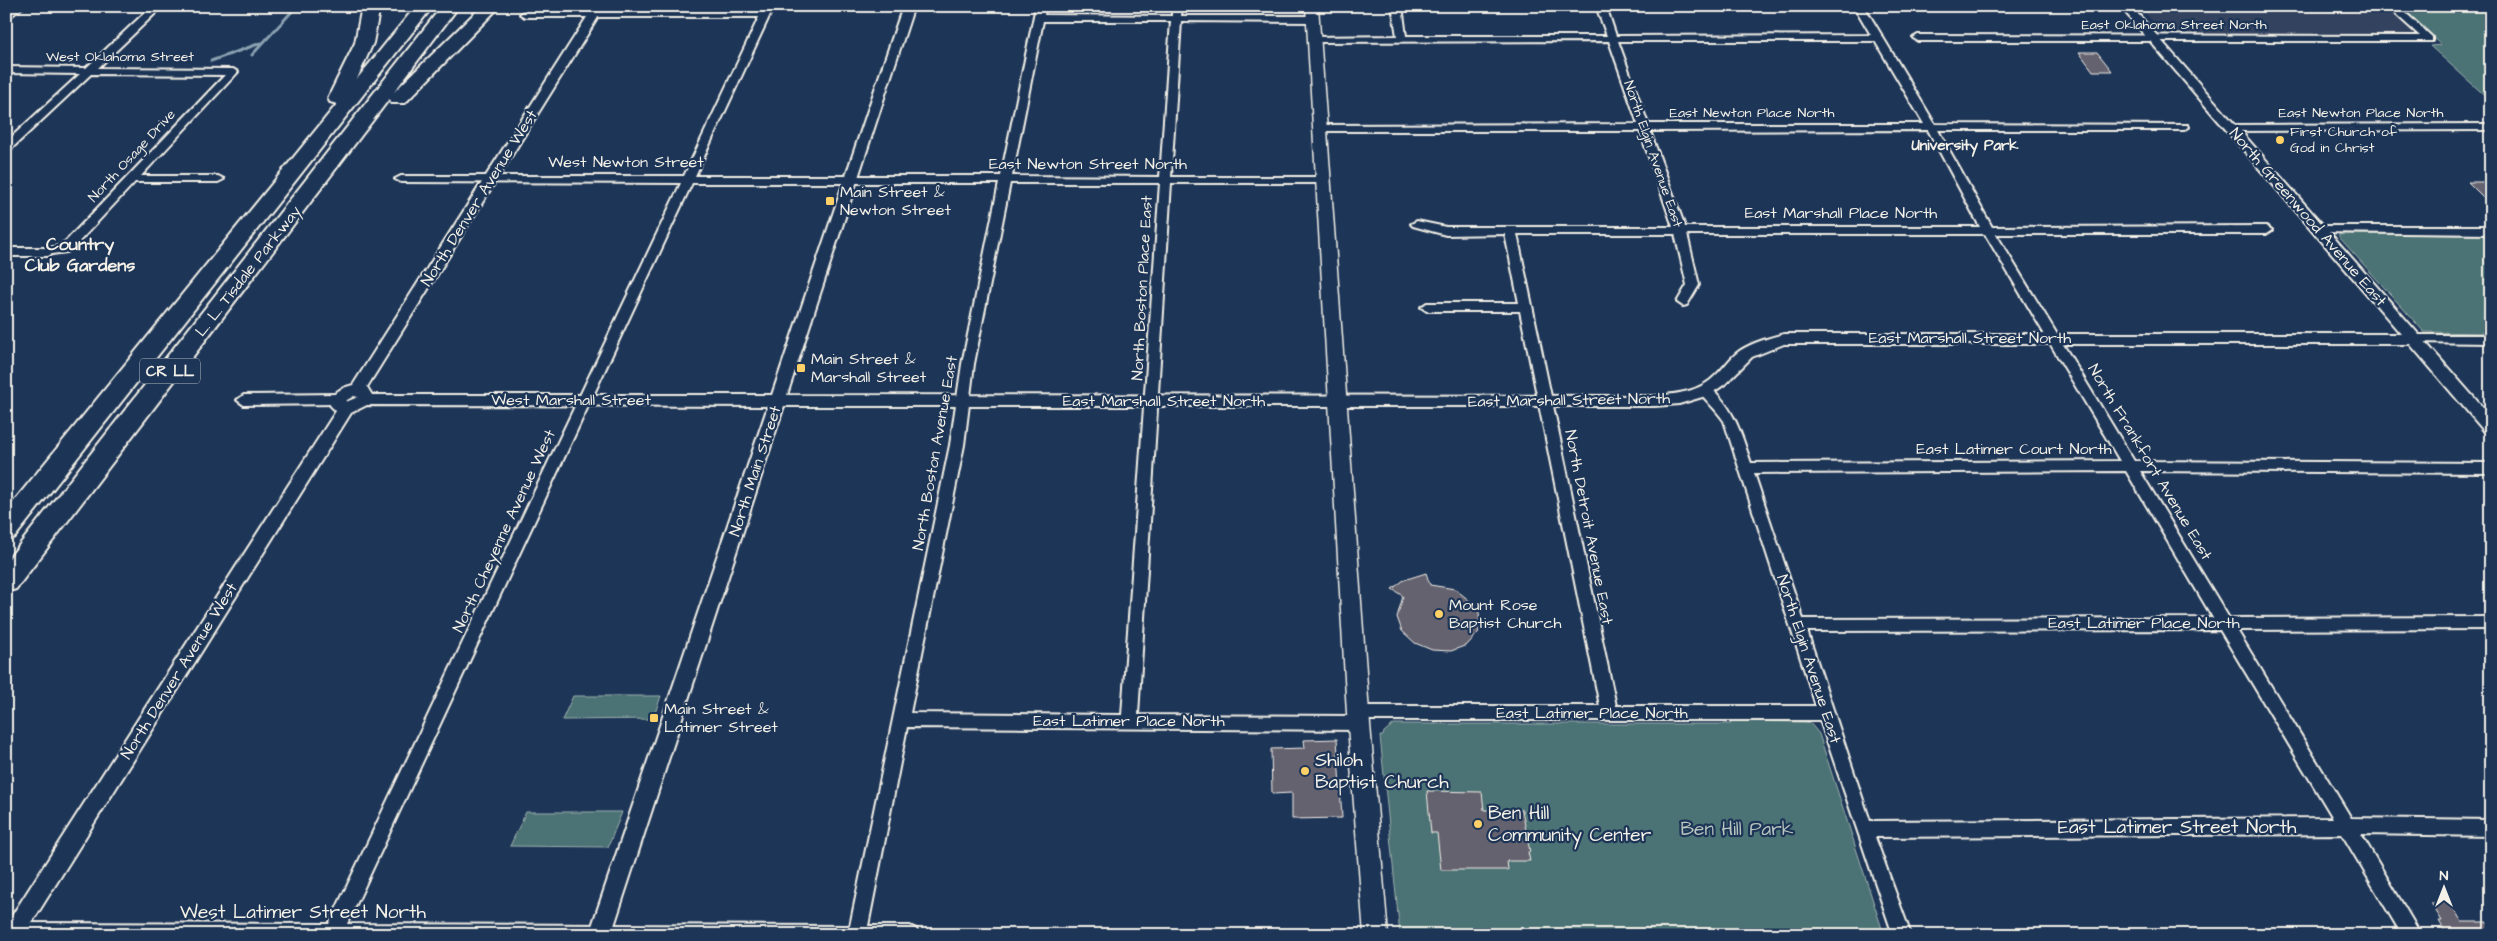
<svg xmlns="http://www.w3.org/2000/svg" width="2497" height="941" viewBox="0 0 2497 941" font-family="'Architects Daughter',sans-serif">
<rect width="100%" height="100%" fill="#1d3557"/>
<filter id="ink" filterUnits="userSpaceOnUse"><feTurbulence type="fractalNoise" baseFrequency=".02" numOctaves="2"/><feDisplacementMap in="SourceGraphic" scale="10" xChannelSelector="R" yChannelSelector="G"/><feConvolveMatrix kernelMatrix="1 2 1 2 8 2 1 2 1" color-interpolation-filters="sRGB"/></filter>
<g filter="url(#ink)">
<path fill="#33425e" d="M 2138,6 L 2491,6 L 2491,34 L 2166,35 Z"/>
<g fill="#4b7274" stroke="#a0b2ae">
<path d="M 2398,6 L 2491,6 L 2491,101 L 2430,46 L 2441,45 Z"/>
<path d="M 2339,234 L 2491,235 L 2491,333 L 2424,332 L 2339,237 Z"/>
<path d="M 573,696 L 661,696 L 653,719 L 562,720 Z"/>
<path d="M 1731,721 L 1805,722 L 1810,723 L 1819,734 L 1884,935 L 1400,935 L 1380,736 L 1383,736 L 1384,732 L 1394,724 L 1731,724 Z"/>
<path d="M 526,812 L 622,812 L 608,847 L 510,846 Z"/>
</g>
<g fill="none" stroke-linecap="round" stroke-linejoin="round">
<g stroke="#8ba1b1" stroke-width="3">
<path d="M 252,55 L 297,6"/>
<path d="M 211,61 L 261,43"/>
</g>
</g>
<g fill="#656270" stroke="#f4f1e8">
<path d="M 2079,52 L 2097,52 L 2112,71 L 2093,71 Z"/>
<path d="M 2468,182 L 2491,182 L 2491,205 Z"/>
<path d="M 1426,573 L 1430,585 L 1455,589 L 1475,605 L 1479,612 L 1480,626 L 1478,633 L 1467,645 L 1451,651 L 1432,650 L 1415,643 L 1402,631 L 1397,617 L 1403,596 L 1392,589 L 1404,580 Z"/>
<path d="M 1337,739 L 1342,818 L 1292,819 L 1292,793 L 1272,794 L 1271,749 L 1305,748 L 1304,740 Z"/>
<path d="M 1427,791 L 1482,792 L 1484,810 L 1522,810 L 1530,852 L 1528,852 L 1530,861 L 1507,861 L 1508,870 L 1441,870 L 1437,833 L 1431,833 Z"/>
<path d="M 2431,903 L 2450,903 L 2462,922 L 2491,922 L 2491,935 L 2447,935 L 2439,921 L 2442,921 Z"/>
</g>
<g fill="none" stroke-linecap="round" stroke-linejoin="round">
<defs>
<g id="minor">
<path d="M 13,6 L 24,6 L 6,20 L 6,12 Z"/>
<path d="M 152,6 L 163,6 L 98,68 L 233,69 L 238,72 L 141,176 L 218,176 L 224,179 L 218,182 L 135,182 L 74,247 L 67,252 L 44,255 L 44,249 L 59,246 L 66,241 L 225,75 L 91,74 L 10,150 L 6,151 L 6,142 L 80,74 L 6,73 L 6,67 L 86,68 Z"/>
<path d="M 764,6 L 774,6 L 695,176 L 1001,176 L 1036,6 L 1046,6 L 1044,15 L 1172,16 L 1172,6 L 1182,6 L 1181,16 L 1313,16 L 1318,19 L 1313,22 L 1181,21 L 1171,177 L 1324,177 L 1330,180 L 1324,183 L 1171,183 L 1138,715 L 1351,716 L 1350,713 L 1352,708 L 1358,706 L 1600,706 L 1520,311 L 1427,311 L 1421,307 L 1427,303 L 1519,303 L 1505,234 L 1446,235 L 1413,226 L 1411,224 L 1417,221 L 1446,227 L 1673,227 L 1640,131 L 1321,131 L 1316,128 L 1321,125 L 1638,124 L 1609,41 L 1315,42 L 1310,39 L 1312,37 L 1397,36 L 1392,6 L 1402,6 L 1406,36 L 1607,36 L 1596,6 L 1606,6 L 1616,36 L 1871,35 L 1854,6 L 1864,6 L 1935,124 L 2188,125 L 2189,127 L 2184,130 L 1938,130 L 1992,227 L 2266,226 L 2272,230 L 2266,234 L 1996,234 L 2134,461 L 2491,463 L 2491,473 L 2140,471 L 2229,618 L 2491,617 L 2491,629 L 2237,630 L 2351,818 L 2491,820 L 2491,836 L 2361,834 L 2421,935 L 2402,935 L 2342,834 L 1875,837 L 1911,935 L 1893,935 L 1820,720 L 1366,720 L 1367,723 L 1365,728 L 1359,730 L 907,727 L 868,926 L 910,926 L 916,929 L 919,935 L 6,935 L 7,923 L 329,924 L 681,183 L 401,182 L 395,179 L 401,176 L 684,176 L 759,17 L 525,17 L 520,14 L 525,11 L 762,11 ZM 1043,21 L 1171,21 L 1160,177 L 1012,176 ZM 1618,41 L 1875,41 L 1924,124 L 1648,124 ZM 1928,130 L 1980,227 L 1685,227 L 1650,131 ZM 692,183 L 999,183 L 962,364 L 950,445 L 850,926 L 347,924 ZM 1010,183 L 1160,183 L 1122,715 L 910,713 L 964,445 L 974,364 ZM 1517,234 L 1675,234 L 1687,285 L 1677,302 L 1683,306 L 1687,305 L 1699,285 L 1687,234 L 1985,234 L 2120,461 L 1751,463 C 1740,431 1735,410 1710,387 L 1700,387 L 1698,390 C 1706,401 1716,409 1724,421 L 1816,706 L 1616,706 ZM 2126,471 L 2213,618 L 1803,619 L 1754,473 ZM 2220,630 L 2333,818 L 1870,821 L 1807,631 Z"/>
<path d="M 2387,6 L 2398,6 L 2432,37 L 2432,41 L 1918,41 L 1913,38 L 1918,35 L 2420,36 Z"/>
<path d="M 2491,124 L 2491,130 L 2231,131 L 2226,128 L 2231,125 Z"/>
<path d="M 2319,226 L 2491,226 L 2491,234 L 2315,232 L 2315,228 Z"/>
<path d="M 2413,335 L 2491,335 L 2491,343 L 2409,342 L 2407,339 L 2409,336 Z"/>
<path d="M 339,394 L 346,399 L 339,404 L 244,405 L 237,400 L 244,395 Z"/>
</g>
<g id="tertiary">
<path d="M 594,6 L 605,6 L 367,387 L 372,395 L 772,395 L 903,6 L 914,6 L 787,395 L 1655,396 C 1677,394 1700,392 1716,375 C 1725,367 1730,357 1741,350 C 1754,342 1769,338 1784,334 L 2401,334 L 2120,6 L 2131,6 L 2491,417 L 2491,434 L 2485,432 L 2410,344 L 1784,344 L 1752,357 L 1725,384 L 1709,395 L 1679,404 L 1655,406 L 784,406 L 611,935 L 589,935 L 768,406 L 367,405 L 351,413 L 24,935 L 6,935 L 6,925 L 336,411 L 330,405 C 332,392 341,388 353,385 ZM 354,396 L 358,397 L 346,402 L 347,400 Z"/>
<path d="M 6,248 L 48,248 L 55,252 L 48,256 L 6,256 Z"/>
</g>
<path id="secondary" d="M 1306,6 L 1318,6 L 1369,713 L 1388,935 L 1364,935 L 1347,713 Z"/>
<g id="motorway">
<path d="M 362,6 L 380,6 L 373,43 L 357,79 L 416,6 L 433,6 L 15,537 L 6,540 L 6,511 L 337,104 L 330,102 L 328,98 L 355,43 Z"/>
<path d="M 442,6 L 459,6 L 394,92 L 482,6 L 500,6 L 405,103 L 391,103 L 389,99 L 16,589 L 6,592 L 6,562 Z"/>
</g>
</defs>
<use href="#minor" stroke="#f4f1e8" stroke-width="4"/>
<use href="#tertiary" stroke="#f4f1e8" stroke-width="4"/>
<use href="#secondary" stroke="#f4f1e8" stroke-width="3"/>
<use href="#motorway" stroke="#f4f1e8" stroke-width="4"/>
<use href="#minor" fill="#1d3557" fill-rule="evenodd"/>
<use href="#tertiary" fill="#1d3557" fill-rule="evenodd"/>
<use href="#secondary" fill="#1d3557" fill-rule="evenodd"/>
<use href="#motorway" fill="#1d3557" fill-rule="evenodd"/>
</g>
</g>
<g fill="#ffd166" stroke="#1d3557" stroke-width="2">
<circle cx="2280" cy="140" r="5"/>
<rect x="825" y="196" width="10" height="10" rx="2.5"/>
<rect x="796" y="363" width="10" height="10" rx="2.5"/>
<circle cx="1439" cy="614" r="5"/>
<rect x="649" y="713" width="10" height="10" rx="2.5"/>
<circle cx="1305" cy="771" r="5"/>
<circle cx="1478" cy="824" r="5"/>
</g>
<g text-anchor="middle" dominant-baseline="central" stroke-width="4.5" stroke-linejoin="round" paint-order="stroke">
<g font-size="14" fill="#f4f1e8" stroke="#1d3557">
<text x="2174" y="25">East Oklahoma Street North</text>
<text x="120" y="57">West Oklahoma Street</text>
<text x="1752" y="113">East Newton Place North</text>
<text x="2361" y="113">East Newton Place North</text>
<text transform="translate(1653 154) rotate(71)">North Elgin Avenue East</text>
<text transform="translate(132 156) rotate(-47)">North Osage Drive</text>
</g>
<g font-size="14" fill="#f4f1e8" stroke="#1d3557" text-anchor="start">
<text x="2290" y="132">First Church of<tspan x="2290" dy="16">God in Christ</tspan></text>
</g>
<g font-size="15" font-weight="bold" fill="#f4f1e8" stroke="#1d3557">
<text x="1965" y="145">University Park</text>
</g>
<rect fill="#1d3557" stroke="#b4b9bc" stroke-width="1" x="140" y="358.5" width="60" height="25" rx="4"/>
<g font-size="15" font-weight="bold" fill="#f4f1e8">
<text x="170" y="371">CR LL</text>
</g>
<g font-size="16" fill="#f4f1e8" stroke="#1d3557">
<text x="626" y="162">West Newton Street</text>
<text x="1088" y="164">East Newton Street North</text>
<text transform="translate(479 198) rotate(-58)">North Denver Avenue West</text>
<text x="1841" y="213">East Marshall Place North</text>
<text transform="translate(2308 217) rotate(49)">North Greenwood Avenue East</text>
<text transform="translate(248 271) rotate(-52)">L. L. Tisdale Parkway</text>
<text transform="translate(1142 288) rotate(-87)">North Boston Place East</text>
<text x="1970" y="338">East Marshall Street North</text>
<text x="571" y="400">West Marshall Street</text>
<text transform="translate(1569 400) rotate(-1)">East Marshall Street North</text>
<text x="1164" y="401">East Marshall Street North</text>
<text x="2014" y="449">East Latimer Court North</text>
<text transform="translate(935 453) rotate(-80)">North Boston Avenue East</text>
<text transform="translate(2150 462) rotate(59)">North Frankfort Avenue East</text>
<text transform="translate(755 471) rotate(-72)">North Main Street</text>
<text transform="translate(1589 527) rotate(79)">North Detroit Avenue East</text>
<text transform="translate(504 531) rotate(-65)">North Cheyenne Avenue West</text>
<text x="2144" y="623">East Latimer Place North</text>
<text transform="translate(1809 659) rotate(72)">North Elgin Avenue East</text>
<text transform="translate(179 671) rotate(-58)">North Denver Avenue West</text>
<text x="1592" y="713">East Latimer Place North</text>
<text x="1129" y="721">East Latimer Place North</text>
</g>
<g font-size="16" fill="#f4f1e8" stroke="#1d3557" text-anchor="start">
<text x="840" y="192">Main Street &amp;<tspan x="840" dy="18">Newton Street</tspan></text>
<text x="811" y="359">Main Street &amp;<tspan x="811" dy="18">Marshall Street</tspan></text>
<text x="1449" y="605">Mount Rose<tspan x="1449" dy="18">Baptist Church</tspan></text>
<text x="664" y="709">Main Street &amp;<tspan x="664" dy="18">Latimer Street</tspan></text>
</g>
<g font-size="18" font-weight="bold" fill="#f4f1e8" stroke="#1d3557">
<text x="80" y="244">Country<tspan x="80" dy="21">Club Gardens</tspan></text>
</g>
<g font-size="19" fill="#f4f1e8" stroke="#1d3557" text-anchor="start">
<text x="1315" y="760">Shiloh<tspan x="1315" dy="22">Baptist Church</tspan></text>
<text x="1488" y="813">Ben Hill<tspan x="1488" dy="22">Community Center</tspan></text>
</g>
<g font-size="19" fill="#f4f1e8" stroke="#1d3557">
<text x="2177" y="827">East Latimer Street North</text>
<text x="303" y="912">West Latimer Street North</text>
</g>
<g font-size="19" fill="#b9c5bf" stroke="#1d3557">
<text x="1737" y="829">Ben Hill Park</text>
</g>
</g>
<rect width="2497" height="941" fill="none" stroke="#1d3557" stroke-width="25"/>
<rect x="12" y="12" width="2472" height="916" fill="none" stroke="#f4f1e8" stroke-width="2" filter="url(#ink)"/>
<g transform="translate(2444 888)" stroke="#1d3557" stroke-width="4" paint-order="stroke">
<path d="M0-4L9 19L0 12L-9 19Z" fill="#f4f1e8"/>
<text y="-8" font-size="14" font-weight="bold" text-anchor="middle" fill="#f4f1e8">N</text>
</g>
</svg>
